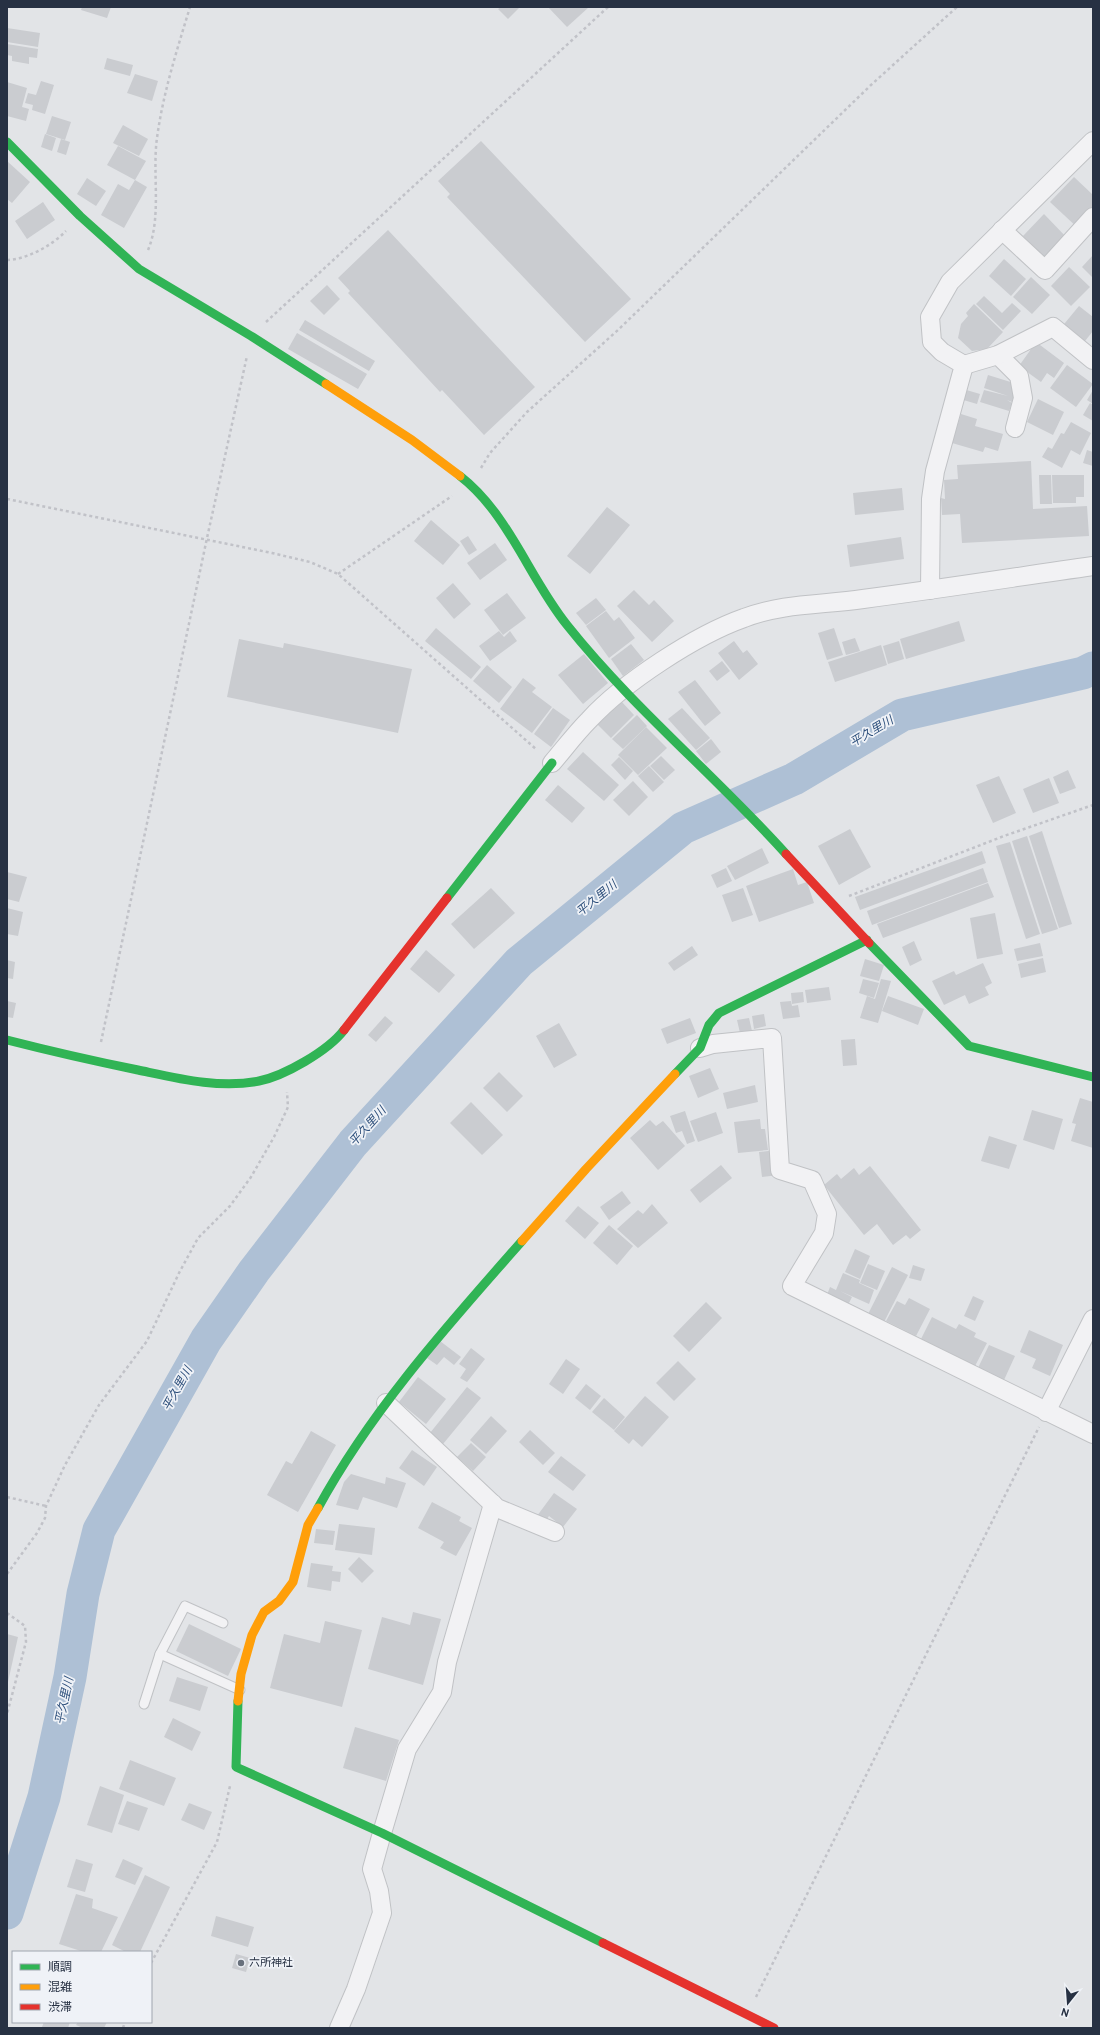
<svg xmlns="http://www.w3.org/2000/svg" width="1100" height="2035" viewBox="0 0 1100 2035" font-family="Overpass,'Noto Sans JP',sans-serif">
<rect width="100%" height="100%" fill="#e2e4e7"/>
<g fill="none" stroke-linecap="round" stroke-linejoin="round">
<path stroke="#aec0d5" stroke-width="33" d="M 7,1913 L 44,1797 L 70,1677 L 83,1594 L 99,1530 L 206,1340 L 254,1271 L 353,1143 L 519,962 L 683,828 L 794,779 L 902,715 L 1083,673 L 1093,668"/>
</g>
<g fill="#caccd0">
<path d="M 82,7 L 111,7 L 107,18 L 81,10 Z"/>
<path d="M 501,7 L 520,7 L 508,19 L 498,9 Z"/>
<path d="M 548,7 L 589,7 L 567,27 Z"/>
<path d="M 7,28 L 40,33 L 38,47 L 7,42 Z"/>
<path d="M 7,44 L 38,49 L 37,58 L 29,57 L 29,64 L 12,61 L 12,56 L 7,55 Z"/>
<path d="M 107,58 L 133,65 L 130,76 L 104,69 Z"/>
<path d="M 135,74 L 158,81 L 152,101 L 127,93 Z"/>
<path d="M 41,81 L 54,85 L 45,114 L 32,110 L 33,105 L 25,103 L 28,93 L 36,95 Z"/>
<path d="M 7,82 L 27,88 L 22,107 L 29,109 L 26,121 L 7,116 Z"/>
<path d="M 52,116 L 71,122 L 65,140 L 46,134 Z"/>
<path d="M 123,125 L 148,139 L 139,156 L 113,143 Z"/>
<path d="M 45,134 L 56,138 L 52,151 L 41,147 Z"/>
<path d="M 61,139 L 70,142 L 66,155 L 57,152 Z"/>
<path d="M 481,141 L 631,299 L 585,342 L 447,197 L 450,194 L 438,181 Z"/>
<path d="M 118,146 L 146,161 L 135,180 L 107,165 Z"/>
<path d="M 7,161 L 30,182 L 12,203 L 7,199 Z"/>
<path d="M 1074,177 L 1093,195 L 1093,215 L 1079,229 L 1050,202 Z"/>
<path d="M 87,178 L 106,191 L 96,206 L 77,194 Z"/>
<path d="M 135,180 L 147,187 L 124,228 L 101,215 L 118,184 L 129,190 Z"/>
<path d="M 43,202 L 55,220 L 27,239 L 15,221 Z"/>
<path d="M 1044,214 L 1068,239 L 1047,260 L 1023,236 Z"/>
<path d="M 388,230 L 535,387 L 484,435 L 442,390 L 440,392 L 393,341 L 348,293 L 350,291 L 338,278 Z"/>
<path d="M 1093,255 L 1093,278 L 1082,267 Z"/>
<path d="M 1004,259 L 1026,279 L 1011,296 L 989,276 Z"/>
<path d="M 1069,267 L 1090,287 L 1071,306 L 1051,286 Z"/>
<path d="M 1031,277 L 1050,295 L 1032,314 L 1013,297 Z"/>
<path d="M 327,285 L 340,299 L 324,315 L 310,301 Z"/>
<path d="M 984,296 L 1002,313 L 1012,303 L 1021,311 L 1003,330 L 976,304 Z"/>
<path d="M 974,304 L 1003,332 L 987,349 L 972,351 L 958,338 L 961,324 L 968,316 L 966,313 Z"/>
<path d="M 1079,306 L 1093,317 L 1093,331 L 1081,346 L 1060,329 Z"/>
<path d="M 305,320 L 375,361 L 369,371 L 299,330 Z"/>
<path d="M 297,333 L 367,374 L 358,389 L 288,349 Z"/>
<path d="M 1036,342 L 1064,363 L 1054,378 L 1047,373 L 1041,382 L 1019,366 Z"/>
<path d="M 1067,365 L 1093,384 L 1076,407 L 1050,388 Z"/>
<path d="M 988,375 L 1017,384 L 1012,402 L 1007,400 L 1012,403 L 1009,411 L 980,402 L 984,390 L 1008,396 L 984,388 Z"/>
<path d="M 963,389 L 980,394 L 977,404 L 960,399 Z"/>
<path d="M 1093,390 L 1093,404 L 1087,400 Z"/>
<path d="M 1038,399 L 1064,412 L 1053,435 L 1027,422 Z"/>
<path d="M 1090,403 L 1093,405 L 1093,421 L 1083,415 Z"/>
<path d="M 961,414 L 977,419 L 975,426 L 1003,434 L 998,451 L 985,447 L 983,452 L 952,443 Z"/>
<path d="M 1071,422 L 1091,433 L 1080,455 L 1071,450 L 1062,468 L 1042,457 L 1048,447 L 1052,449 L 1061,433 L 1064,434 Z"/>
<path d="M 1087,450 L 1093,452 L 1093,466 L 1083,463 Z"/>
<path d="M 1031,461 L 1033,509 L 1087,506 L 1089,536 L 962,543 L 960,514 L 942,515 L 941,498 L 945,499 L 944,480 L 958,479 L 957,465 Z"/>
<path d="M 1039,475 L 1051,475 L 1052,504 L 1040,504 Z"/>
<path d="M 1052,475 L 1084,475 L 1084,497 L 1076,497 L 1076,503 L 1053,503 Z"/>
<path d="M 902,488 L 904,510 L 855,515 L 853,493 Z"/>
<path d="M 607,507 L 630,525 L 590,574 L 567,556 Z"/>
<path d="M 431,520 L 460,545 L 443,565 L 414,541 Z"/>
<path d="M 468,536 L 477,550 L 469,555 L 460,541 Z"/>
<path d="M 901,537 L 904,559 L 850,567 L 847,545 Z"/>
<path d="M 495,543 L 507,560 L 480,580 L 467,563 Z"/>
<path d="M 453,583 L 471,604 L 454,619 L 436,598 Z"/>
<path d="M 634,590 L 649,605 L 654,600 L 674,621 L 652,642 L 617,606 Z"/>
<path d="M 507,593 L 526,618 L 503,635 L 484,610 Z"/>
<path d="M 596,598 L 606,610 L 586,625 L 576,613 Z"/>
<path d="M 606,611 L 614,621 L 619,617 L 635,638 L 609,658 L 586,626 Z"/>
<path d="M 959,621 L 965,641 L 906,659 L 900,639 Z"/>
<path d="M 436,628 L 481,667 L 471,679 L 425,641 Z"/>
<path d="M 834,628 L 843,655 L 827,660 L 818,633 Z"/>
<path d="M 499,631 L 504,637 L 510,631 L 517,641 L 490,661 L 479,646 Z"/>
<path d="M 855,638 L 860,651 L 846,655 L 842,642 Z"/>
<path d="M 239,639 L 283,648 L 284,643 L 412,669 L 398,733 L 227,697 Z"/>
<path d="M 734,641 L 743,653 L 747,650 L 758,664 L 739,680 L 718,653 Z"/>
<path d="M 899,641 L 904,659 L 888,664 L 883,646 Z"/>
<path d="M 631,644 L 644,660 L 623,676 L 611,659 Z"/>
<path d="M 881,645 L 887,665 L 835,682 L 828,662 Z"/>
<path d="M 584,654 L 608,683 L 583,704 L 558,675 Z"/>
<path d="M 722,661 L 730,671 L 717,681 L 709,671 Z"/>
<path d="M 487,665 L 512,687 L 499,703 L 473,681 Z"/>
<path d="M 523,678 L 536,688 L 532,692 L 552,707 L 532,733 L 500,709 Z"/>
<path d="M 695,680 L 721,713 L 705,726 L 678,692 Z"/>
<path d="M 621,701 L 634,715 L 611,738 L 597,724 Z"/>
<path d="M 553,708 L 570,720 L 551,747 L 534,734 Z"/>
<path d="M 682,708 L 710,738 L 696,750 L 668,719 Z"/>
<path d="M 637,715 L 647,726 L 623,749 L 612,739 Z"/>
<path d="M 646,727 L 667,748 L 638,775 L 618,755 Z"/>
<path d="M 711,739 L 721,752 L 706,764 L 696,751 Z"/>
<path d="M 583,752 L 619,785 L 604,801 L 567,769 Z"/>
<path d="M 661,756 L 675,770 L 664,780 L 650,766 Z"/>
<path d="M 619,757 L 633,771 L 625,780 L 611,765 Z"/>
<path d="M 649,766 L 664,782 L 653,792 L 638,776 Z"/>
<path d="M 1068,770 L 1076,788 L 1060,794 L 1053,777 Z"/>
<path d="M 999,776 L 1016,813 L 993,823 L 976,785 Z"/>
<path d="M 1049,778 L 1059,803 L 1033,813 L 1023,789 Z"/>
<path d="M 633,781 L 648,797 L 629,816 L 613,800 Z"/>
<path d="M 558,785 L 585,808 L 572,823 L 545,800 Z"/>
<path d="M 850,829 L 871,867 L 839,885 L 818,846 Z"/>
<path d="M 1042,831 L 1072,924 L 1059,928 L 1029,836 Z"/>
<path d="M 1027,836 L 1058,929 L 1042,934 L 1012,841 Z"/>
<path d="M 1010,842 L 1040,934 L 1026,939 L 996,846 Z"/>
<path d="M 762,848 L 769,863 L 735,880 L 727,866 Z"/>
<path d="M 982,851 L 986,863 L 860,910 L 855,897 Z"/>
<path d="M 726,868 L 732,881 L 717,888 L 711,875 Z"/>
<path d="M 983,868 L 988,882 L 872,925 L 867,911 Z"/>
<path d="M 793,869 L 798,885 L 807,882 L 814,903 L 759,922 L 746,886 Z"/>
<path d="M 7,872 L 27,877 L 19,902 L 7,899 Z"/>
<path d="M 988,883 L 994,897 L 883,938 L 877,924 Z"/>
<path d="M 491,888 L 515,913 L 474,949 L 451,924 Z"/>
<path d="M 743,888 L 753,915 L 732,922 L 722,895 Z"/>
<path d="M 7,908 L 23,912 L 18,936 L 7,934 Z"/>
<path d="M 995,913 L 1003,954 L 977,959 L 970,918 Z"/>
<path d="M 914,941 L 922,960 L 910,966 L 902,947 Z"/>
<path d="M 1040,943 L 1043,956 L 1017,961 L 1014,949 Z"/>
<path d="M 692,946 L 698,955 L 674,971 L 668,963 Z"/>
<path d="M 426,950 L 455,975 L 439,993 L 410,969 Z"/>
<path d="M 1043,958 L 1046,972 L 1021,978 L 1018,964 Z"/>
<path d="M 865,959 L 884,965 L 879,981 L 860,976 Z"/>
<path d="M 7,960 L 15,962 L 13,979 L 7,978 Z"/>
<path d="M 983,963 L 992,983 L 985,987 L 989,995 L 969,1004 L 965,995 L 944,1005 L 932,981 L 954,971 L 956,975 Z"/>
<path d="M 863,979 L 879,983 L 874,998 L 859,993 Z"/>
<path d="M 881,979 L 891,981 L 878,1023 L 860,1018 L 867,996 L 875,999 Z"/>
<path d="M 829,987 L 831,1000 L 807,1003 L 805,990 Z"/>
<path d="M 803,992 L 804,1002 L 792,1004 L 791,993 Z"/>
<path d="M 888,996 L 924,1009 L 918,1025 L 882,1011 Z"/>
<path d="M 7,1001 L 16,1003 L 13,1018 L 7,1017 Z"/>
<path d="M 791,1001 L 792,1006 L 798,1005 L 800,1017 L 783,1019 L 780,1002 Z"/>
<path d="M 764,1014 L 766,1026 L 754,1029 L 752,1016 Z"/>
<path d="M 385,1016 L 393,1023 L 376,1042 L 368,1035 Z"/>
<path d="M 690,1018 L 696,1033 L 667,1044 L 661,1029 Z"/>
<path d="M 749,1018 L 752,1031 L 740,1033 L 737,1020 Z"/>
<path d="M 559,1023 L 577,1055 L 554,1068 L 536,1036 Z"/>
<path d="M 855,1039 L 857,1065 L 843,1066 L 841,1040 Z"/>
<path d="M 710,1068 L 719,1089 L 698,1098 L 689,1076 Z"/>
<path d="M 499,1072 L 523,1096 L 507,1112 L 483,1088 Z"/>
<path d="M 755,1085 L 758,1102 L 727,1109 L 723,1093 Z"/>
<path d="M 1080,1098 L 1093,1102 L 1093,1148 L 1071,1141 L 1076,1124 L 1072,1123 Z"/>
<path d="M 471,1102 L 503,1135 L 482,1155 L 450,1123 Z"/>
<path d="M 1032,1110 L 1063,1119 L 1054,1150 L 1023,1140 Z"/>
<path d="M 685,1111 L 695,1141 L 687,1144 L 682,1131 L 676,1133 L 670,1116 Z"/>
<path d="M 716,1112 L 723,1133 L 698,1142 L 690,1121 Z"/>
<path d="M 760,1119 L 761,1129 L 765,1129 L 768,1150 L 738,1153 L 734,1122 Z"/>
<path d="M 650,1120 L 656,1126 L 663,1121 L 685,1146 L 658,1170 L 630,1138 Z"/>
<path d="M 989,1136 L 1017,1145 L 1009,1169 L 981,1161 Z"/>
<path d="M 776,1150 L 779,1175 L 762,1177 L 759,1152 Z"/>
<path d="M 721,1165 L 732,1178 L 700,1203 L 690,1190 Z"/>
<path d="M 870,1166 L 921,1230 L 910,1239 L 906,1235 L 893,1245 L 877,1224 L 864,1235 L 824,1185 L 837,1174 L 841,1179 L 854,1168 L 859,1175 Z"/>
<path d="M 622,1191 L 631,1203 L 609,1220 L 600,1207 Z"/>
<path d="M 652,1204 L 668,1223 L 638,1248 L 617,1229 L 638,1210 L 643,1214 Z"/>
<path d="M 578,1206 L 599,1223 L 585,1239 L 565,1221 Z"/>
<path d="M 609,1225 L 633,1246 L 617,1265 L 593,1243 Z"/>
<path d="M 855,1249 L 870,1256 L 860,1279 L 845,1272 Z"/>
<path d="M 868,1264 L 885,1271 L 877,1290 L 860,1283 Z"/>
<path d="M 913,1265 L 925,1269 L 921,1281 L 909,1278 Z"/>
<path d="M 892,1267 L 908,1275 L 881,1328 L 865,1320 Z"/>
<path d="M 843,1273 L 860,1280 L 859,1283 L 874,1290 L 869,1304 L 840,1291 L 852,1297 L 846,1309 L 825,1300 L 830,1287 L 836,1290 Z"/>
<path d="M 973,1296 L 984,1301 L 975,1321 L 964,1316 Z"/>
<path d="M 909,1298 L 930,1309 L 916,1336 L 886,1321 L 897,1301 L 905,1305 Z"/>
<path d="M 706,1302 L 722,1318 L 689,1352 L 673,1336 Z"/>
<path d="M 932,1317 L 956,1329 L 959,1324 L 976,1333 L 974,1337 L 987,1343 L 975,1366 L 921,1339 Z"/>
<path d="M 1029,1330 L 1063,1345 L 1050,1376 L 1032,1368 L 1036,1359 L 1020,1352 Z"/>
<path d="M 440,1341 L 461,1357 L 454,1365 L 444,1357 L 437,1365 L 427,1358 Z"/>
<path d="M 989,1345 L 1015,1356 L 1004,1380 L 978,1368 Z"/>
<path d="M 471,1348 L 485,1359 L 467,1382 L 460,1378 L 466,1369 L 459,1364 Z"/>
<path d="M 566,1359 L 580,1369 L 563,1394 L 549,1384 Z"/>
<path d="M 678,1361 L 696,1379 L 674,1401 L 656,1383 Z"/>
<path d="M 418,1377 L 446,1399 L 426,1424 L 399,1402 Z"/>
<path d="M 586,1384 L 601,1396 L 590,1410 L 575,1398 Z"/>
<path d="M 467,1387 L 481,1398 L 443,1444 L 430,1433 Z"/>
<path d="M 645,1396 L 669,1417 L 642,1447 L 633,1439 L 629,1444 L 614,1431 Z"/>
<path d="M 604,1398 L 625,1417 L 614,1430 L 592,1412 Z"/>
<path d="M 491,1416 L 507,1431 L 486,1454 L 470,1440 Z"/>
<path d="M 530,1430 L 555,1453 L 543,1465 L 519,1442 Z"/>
<path d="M 311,1431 L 336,1445 L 298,1512 L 267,1495 L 286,1461 L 292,1464 Z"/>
<path d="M 471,1443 L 486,1457 L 473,1471 L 457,1457 Z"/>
<path d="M 412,1450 L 437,1467 L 424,1486 L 399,1468 Z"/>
<path d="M 561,1456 L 586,1475 L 573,1491 L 548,1472 Z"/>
<path d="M 351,1474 L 385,1484 L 386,1477 L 406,1483 L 397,1508 L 363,1497 L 358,1510 L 336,1505 L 344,1482 Z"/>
<path d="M 554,1493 L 577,1509 L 563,1527 L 549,1516 L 545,1522 L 537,1516 Z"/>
<path d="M 432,1502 L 461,1517 L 459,1521 L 472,1528 L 456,1556 L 440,1548 L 444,1542 L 418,1528 Z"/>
<path d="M 339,1524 L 375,1528 L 372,1555 L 335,1550 Z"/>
<path d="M 316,1529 L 335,1531 L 333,1545 L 314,1543 Z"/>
<path d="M 359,1557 L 374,1571 L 362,1583 L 348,1569 Z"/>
<path d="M 311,1563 L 333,1566 L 332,1571 L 341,1572 L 340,1582 L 332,1581 L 331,1591 L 307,1587 Z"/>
<path d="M 413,1612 L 441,1619 L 423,1685 L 368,1669 L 382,1617 L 410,1625 Z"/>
<path d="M 325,1621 L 362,1630 L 342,1707 L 270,1688 L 284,1634 L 320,1643 Z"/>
<path d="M 189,1624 L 241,1649 L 228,1676 L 176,1651 Z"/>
<path d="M 7,1634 L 18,1637 L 8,1682 L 7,1682 Z"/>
<path d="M 177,1677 L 208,1687 L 200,1711 L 169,1701 Z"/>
<path d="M 173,1718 L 201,1732 L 192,1751 L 164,1737 Z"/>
<path d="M 355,1727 L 399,1740 L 386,1781 L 343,1768 Z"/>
<path d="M 130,1760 L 176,1778 L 164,1806 L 119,1789 Z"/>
<path d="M 100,1786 L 124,1795 L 112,1833 L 87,1825 Z"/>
<path d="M 127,1801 L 148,1808 L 139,1831 L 118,1824 Z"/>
<path d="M 189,1803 L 212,1812 L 204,1830 L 181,1820 Z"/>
<path d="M 76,1859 L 93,1864 L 85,1892 L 67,1887 Z"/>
<path d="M 123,1859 L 143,1868 L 135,1885 L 115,1877 Z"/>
<path d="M 145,1875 L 170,1887 L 140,1952 L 126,1952 L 112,1945 Z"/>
<path d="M 76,1894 L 93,1899 L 92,1908 L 118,1917 L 101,1952 L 84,1952 L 59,1944 Z"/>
<path d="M 216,1916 L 254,1927 L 248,1947 L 211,1936 Z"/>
<path d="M 236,1954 L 250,1958 L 246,1972 L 232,1968 Z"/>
<path d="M 44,2022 L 70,2022 L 68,2028 L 44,2028 L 42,2027 Z"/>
<path d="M 78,2022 L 107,2022 L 104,2028 L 83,2028 L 76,2025 Z"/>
</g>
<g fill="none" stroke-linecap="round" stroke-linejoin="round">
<defs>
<g id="lane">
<path d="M 160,1654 L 240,1690"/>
<path d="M 144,1704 L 160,1654 L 185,1606 L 223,1623"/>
</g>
<g id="street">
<path d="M 1002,230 L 1045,270 L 1093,217"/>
<path d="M 998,355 L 1019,376 L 1023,398 L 1015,428"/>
<path d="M 964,365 L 998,355 L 1053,327 L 1093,360"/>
<path d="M 930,590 L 931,499 L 935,471 L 964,365 L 942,352 L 932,342 L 930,317 L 950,282 L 1093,141"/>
<path d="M 552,763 C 564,749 576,733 589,720 C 624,682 696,635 744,618 C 783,603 823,605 863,599 C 940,589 1016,577 1093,566"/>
<path d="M 700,1048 L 713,1044 L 772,1038 L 780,1170 L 812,1180 L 827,1214 L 824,1233 L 792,1286 L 1093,1434"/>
<path d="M 386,1403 L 497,1508 L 555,1532"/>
<path d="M 1046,1412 L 1093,1319"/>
<path d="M 339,2028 L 356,1989 L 382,1913 L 379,1891 L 372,1869 L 382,1833 L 407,1749 L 442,1692 L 447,1662 L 493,1504"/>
</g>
</defs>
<use href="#lane" stroke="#c0c2c5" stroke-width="11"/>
<use href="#street" stroke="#c0c2c5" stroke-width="20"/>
<g stroke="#c1c2c8" stroke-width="2.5" stroke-dasharray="3 3" stroke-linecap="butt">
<path d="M 148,250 C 162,217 152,173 157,138 C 163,93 177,50 190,7"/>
<path d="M 7,260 C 28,259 51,246 66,231"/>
<path d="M 266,322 L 608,7"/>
<path d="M 481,468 L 490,453 L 527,412 L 618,330 L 871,85 L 957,7"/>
<path d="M 7,499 L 272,553 L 310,562 L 338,574 L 537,750"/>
<path d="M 338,574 L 452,496"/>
<path d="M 849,896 L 1004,836 L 1093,805"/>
<path d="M 101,1042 L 207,538 L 247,356"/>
<path d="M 7,1497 L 46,1506"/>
<path d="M 7,1574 L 37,1533 L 45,1518 L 46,1506 L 65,1465 L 99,1405 L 147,1341 L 179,1273 L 198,1238 L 230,1206 L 251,1177 L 274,1137 L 288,1107 L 287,1092"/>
<path d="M 7,1613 L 25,1626 L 26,1642 L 7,1714"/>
<path d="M 151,1963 L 217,1842 L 230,1786"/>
<path d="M 756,1997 L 1039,1427"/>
<path d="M 123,2028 L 125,2022"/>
</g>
<use href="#lane" stroke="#f2f2f4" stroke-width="9"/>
<use href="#street" stroke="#f2f2f4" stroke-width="18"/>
<g stroke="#30b455" stroke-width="9">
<path d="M 7,142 L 80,216 L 139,269 L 251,336 L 326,384"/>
<path d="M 460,476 C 509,514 529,578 567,625 C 633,708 716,776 786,854"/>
<path d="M 447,898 L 552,763"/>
<path d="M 869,943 L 969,1046 L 1093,1077"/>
<path d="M 7,1040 C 50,1051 94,1061 138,1070 C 176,1078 219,1089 259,1081 C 284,1076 328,1051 344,1030"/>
<path d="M 675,1074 L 700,1048 L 709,1025 L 719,1013 L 867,940"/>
<path d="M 318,1508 C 372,1409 448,1325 522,1241"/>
<path d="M 238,1701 L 236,1767 L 382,1833 L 603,1943"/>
</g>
<g stroke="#ff9f0a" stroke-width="9">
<path d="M 326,384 L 412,440 L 460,476"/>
<path d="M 522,1241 L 586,1169 L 675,1074"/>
<path d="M 238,1701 L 241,1674 L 252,1635 L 264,1612 L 279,1601 L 293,1582 L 308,1525 L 318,1508"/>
</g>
<g stroke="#e5322d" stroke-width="9">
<path d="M 786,854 L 869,943"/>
<path d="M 344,1030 L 447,898"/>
<path d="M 603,1943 L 774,2028"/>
</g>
</g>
<circle fill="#68707c" stroke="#eff2f7" stroke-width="1.5" cx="241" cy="1963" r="4"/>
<g text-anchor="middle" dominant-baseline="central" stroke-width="3.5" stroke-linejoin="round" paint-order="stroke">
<g font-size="11" fill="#273143" stroke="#eff2f7" text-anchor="start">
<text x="249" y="1963">六所神社</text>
</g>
<g font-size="12" font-style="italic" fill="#2d4f7b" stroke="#eff2f7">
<text transform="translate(872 732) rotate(-31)">平久里川</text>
<text transform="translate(597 899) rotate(-39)">平久里川</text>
<text transform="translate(368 1127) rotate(-48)">平久里川</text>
<text transform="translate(178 1389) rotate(-61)">平久里川</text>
<text transform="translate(65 1701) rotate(-78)">平久里川</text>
</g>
</g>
<rect width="1100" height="2035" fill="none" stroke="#273143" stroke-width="16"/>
<rect x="12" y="1951" width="140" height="72" fill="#eff2f7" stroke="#9fa5af"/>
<rect x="20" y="1964" width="20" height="6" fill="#30b455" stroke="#9fa5af"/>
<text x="48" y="1971" font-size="12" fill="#273143">順調</text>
<rect x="20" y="1984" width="20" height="6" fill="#ff9f0a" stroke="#9fa5af"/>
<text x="48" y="1991" font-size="12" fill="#273143">混雑</text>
<rect x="20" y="2004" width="20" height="6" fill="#e5322d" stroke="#9fa5af"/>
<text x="48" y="2011" font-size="12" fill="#273143">渋滞</text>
<g transform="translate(1068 2003) rotate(197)" stroke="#eff2f7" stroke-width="3" paint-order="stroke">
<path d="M0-3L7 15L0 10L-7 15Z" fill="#273143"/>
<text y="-6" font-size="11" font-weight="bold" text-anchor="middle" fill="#273143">N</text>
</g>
</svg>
